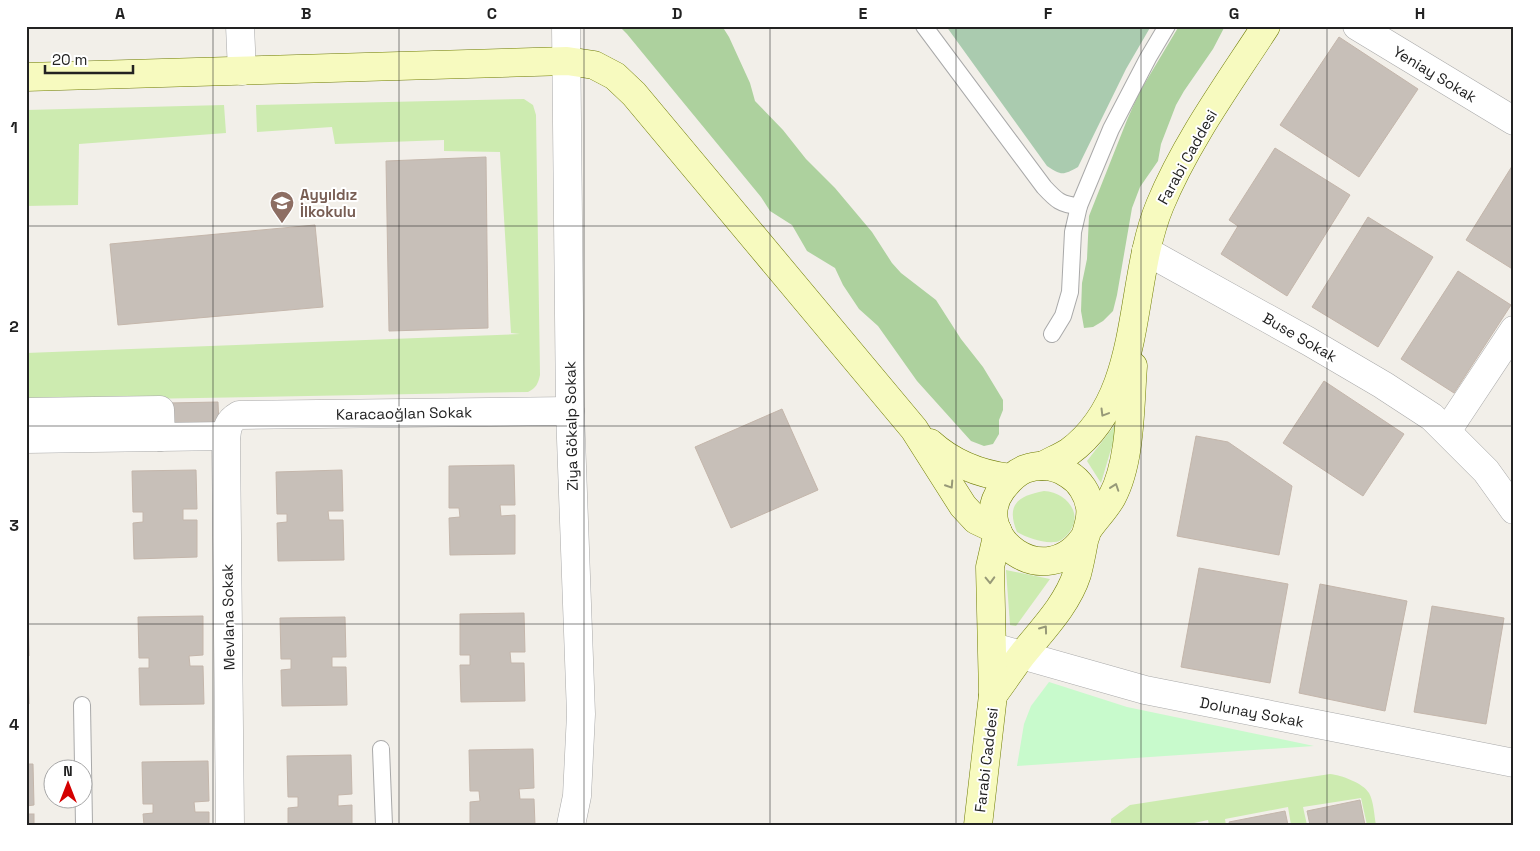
<svg xmlns="http://www.w3.org/2000/svg" width="1540" height="851" viewBox="0 0 1540 851" font-family="'Space Grotesk',sans-serif">
<rect width="100%" height="100%" fill="#f2efe9"/>
<g fill="#cdebb0">
<path d="M 524,99 L 533,105 L 536,115 L 540,375 C 538,384 536,388 528,392 L 26,401 L 26,353 L 520,334 L 511,333 L 500,152 L 444,151 L 444,140 L 335,144 L 332,127 L 257,132 L 256,105 Z"/>
<path d="M 224,105 L 226,133 L 79,144 L 78,205 L 26,206 L 26,110 Z"/>
<path d="M 1118,421 L 1117,429 L 1101,483 L 1087,461 Z"/>
<path d="M 1044,491 C 1066,492 1085,514 1068,534 C 1064,538 1060,542 1055,542 C 1041,543 1028,538 1017,532 C 1006,505 1017,496 1044,491 Z"/>
<path d="M 1006,570 L 1050,579 L 1016,626 L 1010,625 Z"/>
<path d="M 1330,774 C 1341,775 1363,783 1369,793 C 1374,802 1374,815 1376,825 L 1367,825 L 1361,798 L 1303,807 L 1307,825 L 1291,825 L 1288,807 L 1225,819 L 1226,825 L 1209,825 L 1208,820 L 1185,825 L 1111,825 L 1111,819 L 1130,805 Z"/>
</g>
<g fill="#add19e">
<path d="M 619,26 L 722,26 L 729,37 L 750,83 L 755,101 L 783,130 L 806,159 L 835,188 L 872,232 L 892,263 L 901,273 L 936,300 L 961,339 L 983,367 L 1003,400 L 1003,410 L 999,420 L 999,434 L 993,444 L 984,446 L 971,441 L 917,381 L 878,326 L 859,309 L 843,285 L 835,268 L 807,251 L 792,225 L 770,211 L 761,197 L 627,34 Z"/>
<path d="M 1179,26 L 1225,26 L 1213,49 L 1184,91 L 1176,105 L 1161,144 L 1158,161 L 1140,187 L 1132,208 L 1117,295 L 1113,311 L 1103,321 L 1093,327 L 1084,328 L 1081,311 L 1082,283 L 1087,259 L 1089,216 L 1127,120 L 1139,93 Z"/>
</g>
<path fill="#aacbaf" d="M 946,26 L 1151,26 L 1126,69 L 1078,167 C 1063,175 1062,176 1047,166 Z"/>
<path fill="#c8facc" d="M 1049,682 L 1127,707 L 1314,746 L 1017,766 L 1024,724 L 1031,706 Z"/>
<g fill="#c7bfb8" stroke="#c4b6ab">
<path d="M 1339,37 L 1418,89 L 1359,177 L 1280,125 Z"/>
<path d="M 1275,148 L 1350,195 L 1287,296 L 1221,254 L 1238,226 L 1229,220 Z"/>
<path d="M 486,157 L 488,328 L 389,331 L 386,161 Z"/>
<path d="M 1514,163 L 1514,270 L 1466,240 Z"/>
<path d="M 1368,217 L 1433,257 L 1378,347 L 1312,307 Z"/>
<path d="M 315,225 L 323,307 L 118,325 L 110,244 Z"/>
<path d="M 1458,271 L 1511,305 L 1454,393 L 1401,359 Z"/>
<path d="M 1324,381 L 1404,434 L 1363,496 L 1283,443 Z"/>
<path d="M 218,402 L 219,427 L 168,428 L 168,403 Z"/>
<path d="M 782,409 L 818,490 L 731,528 L 695,447 Z"/>
<path d="M 1196,436 L 1228,442 L 1292,486 L 1279,555 L 1177,536 Z"/>
<path d="M 514,465 L 515,505 L 500,505 L 501,516 L 515,515 L 515,554 L 450,555 L 449,518 L 460,517 L 459,508 L 449,508 L 449,466 Z"/>
<path d="M 196,470 L 197,509 L 183,509 L 183,520 L 197,520 L 197,557 L 134,559 L 133,523 L 143,522 L 143,512 L 133,512 L 132,471 Z"/>
<path d="M 342,470 L 343,511 L 328,511 L 329,520 L 343,520 L 344,560 L 278,561 L 277,523 L 287,522 L 287,514 L 277,514 L 276,472 Z"/>
<path d="M 26,517 L 27,556 L 26,556 Z"/>
<path d="M 1199,568 L 1288,584 L 1270,683 L 1181,667 Z"/>
<path d="M 1320,584 L 1407,601 L 1385,711 L 1299,693 Z"/>
<path d="M 1432,606 L 1504,618 L 1486,724 L 1414,712 Z"/>
<path d="M 524,613 L 525,652 L 510,652 L 511,663 L 524,663 L 525,701 L 461,702 L 460,665 L 470,665 L 470,655 L 460,655 L 460,614 Z"/>
<path d="M 26,614 L 28,614 L 29,656 L 26,656 Z"/>
<path d="M 203,616 L 203,655 L 189,656 L 190,666 L 203,666 L 204,704 L 140,705 L 139,668 L 149,668 L 149,658 L 139,658 L 138,617 Z"/>
<path d="M 345,617 L 346,657 L 332,657 L 332,667 L 346,667 L 347,705 L 282,706 L 281,670 L 291,669 L 291,659 L 281,659 L 280,618 Z"/>
<path d="M 26,665 L 28,665 L 29,704 L 26,704 Z"/>
<path d="M 533,749 L 534,788 L 519,789 L 520,799 L 534,799 L 535,825 L 470,825 L 470,802 L 480,801 L 479,791 L 470,791 L 469,750 Z"/>
<path d="M 351,755 L 352,794 L 338,795 L 338,806 L 352,805 L 352,825 L 288,825 L 288,808 L 298,807 L 298,797 L 288,797 L 287,756 Z"/>
<path d="M 208,761 L 209,801 L 194,802 L 195,812 L 209,812 L 209,825 L 144,825 L 143,814 L 153,813 L 153,804 L 143,804 L 142,762 Z"/>
<path d="M 26,764 L 33,764 L 34,805 L 26,806 Z"/>
<path d="M 1360,800 L 1365,825 L 1310,825 L 1307,811 Z"/>
<path d="M 1285,811 L 1288,825 L 1230,825 L 1229,822 Z"/>
<rect x="26" y="814" width="8" height="11"/>
</g>
<g fill="none" stroke-linecap="round" stroke-linejoin="round">
<defs>
<g id="lane">
<path d="M 924,26 L 1044,187 C 1056,200 1061,205 1079,206"/>
<path d="M 1052,334 L 1063,316 L 1070,292 L 1073,232 L 1079,206 L 1111,129 L 1148,58 L 1167,26"/>
<path d="M 82,705 L 84,825"/>
<path d="M 381,749 L 384,825"/>
</g>
<g id="street">
<path d="M 240,26 L 242,71"/>
<path d="M 566,26 L 570,411 L 581,714 L 577,796 L 571,825"/>
<path d="M 1357,26 L 1514,121"/>
<path d="M 1146,251 L 1308,341 L 1383,385 L 1432,417 L 1486,471 L 1514,510"/>
<path d="M 26,412 L 160,410 L 161,437"/>
<path d="M 1447,431 L 1514,330"/>
<path d="M 26,439 L 226,436"/>
<path d="M 993,647 L 1145,690 L 1514,763"/>
<path d="M 230,825 L 226,441 C 227,428 227,422 239,415 L 570,411"/>
</g>
<g id="secondary">
<path d="M 26,77 L 567,61 L 594,65 L 615,76 L 634,94 L 914,429 L 963,506 L 976,520 L 997,530"/>
<path d="M 930,443 C 953,464 979,474 1010,478"/>
<path d="M 1042,466 C 1051,461 1061,457 1069,452 C 1145,396 1127,284 1160,205 C 1186,142 1229,83 1266,26"/>
<path d="M 1089,528 C 1096,518 1106,508 1112,497 C 1131,462 1130,405 1133,366"/>
<path d="M 993,695 C 1003,682 1012,668 1022,655 C 1042,630 1067,605 1077,574 C 1080,563 1082,552 1084,541 C 1087,529 1092,519 1090,507 C 1088,494 1080,481 1068,474 C 1055,465 1040,464 1025,469 C 1015,473 1009,480 1002,489 C 967,536 1047,597 1086,535"/>
<path d="M 978,825 L 993,695 L 990,567 L 998,532"/>
</g>
</defs>
<use href="#lane" stroke="#a9a9a9" stroke-width="18"/>
<use href="#street" stroke="#a9a9a9" stroke-width="29"/>
<use href="#secondary" stroke="#707d05" stroke-width="29"/>
<use href="#lane" stroke="#fff" stroke-width="16"/>
<use href="#street" stroke="#fff" stroke-width="28"/>
<use href="#secondary" stroke="#f7fabf" stroke-width="28"/>
</g>
<defs><path id="oneway-chevron" d="M-2-3.5L2.5 0L-2 3.5" fill="none" stroke-width="1.6" stroke-linecap="round" stroke-linejoin="round" transform="scale(1.25)"/></defs>
<g stroke="#979978">
<use href="#oneway-chevron" transform="translate(1104 413) rotate(121)"/>
<use href="#oneway-chevron" transform="translate(950 485) rotate(57)"/>
<use href="#oneway-chevron" transform="translate(1115 487) rotate(-71)"/>
<use href="#oneway-chevron" transform="translate(990 580) rotate(88)"/>
<use href="#oneway-chevron" transform="translate(1044 629) rotate(-54)"/>
</g>
<path fill="none" stroke="#222" stroke-width="1" stroke-opacity="0.55" d="M 213,26 L 213,825M 399,26 L 399,825M 584,26 L 584,825M 770,26 L 770,825M 956,26 L 956,825M 1141,26 L 1141,825M 1327,26 L 1327,825M 26,226 L 1514,226M 26,426 L 1514,426M 26,624 L 1514,624"/>
<defs>
<symbol id="school-pin" viewBox="-11 -11 22 30"><path d="M0 17L-7.5 6A9.5 9.5 0 1 1 7.5 6Z" fill="#8d6e63" stroke="#fff"/><path d="M0-5L7-2L0 1L-7-2ZM-4 1L0 2.5L4 1V4Q0 6-4 4Z" fill="#fff"/></symbol>
</defs>
<g fill-rule="evenodd">
<use href="#school-pin" x="268" y="189" width="28" height="38"/>
</g>
<g text-anchor="middle" dominant-baseline="central" stroke-width="4" stroke-linejoin="round" paint-order="stroke">
<g font-size="15" fill="#222" stroke="#fff">
<text transform="translate(1435 74) rotate(31)">Yeniay Sokak</text>
<text transform="translate(1187 157) rotate(-61)">Farabi Caddesi</text>
<text transform="translate(1300 337) rotate(30)">Buse Sokak</text>
<text transform="translate(404 413) rotate(-1)">Karacaoğlan Sokak</text>
<text transform="translate(571 426) rotate(-91)">Ziya Gökalp Sokak</text>
<text transform="translate(228 617) rotate(-91)">Mevlana Sokak</text>
<text transform="translate(1252 712) rotate(11)">Dolunay Sokak</text>
<text transform="translate(986 760) rotate(-83)">Farabi Caddesi</text>
</g>
<g font-size="15" font-weight="bold" fill="#785e54" stroke="#fff" text-anchor="start">
<text x="300" y="194">Ayyıldız<tspan x="300" dy="17">İlkokulu</tspan></text>
</g>
</g>
<rect width="1540" height="851" fill="none" stroke="#ffffff" stroke-width="55"/>
<g transform="translate(68 784)"><circle r="24" fill="#ffffff" stroke="#a7a7a7"/>
<path d="M0-4L9 19L0 12L-9 19Z" fill="#d40000"/>
<text y="-8" font-size="14" font-weight="bold" text-anchor="middle" fill="#222222">N</text>
</g>
<path d="M45 65v8h88v-8" fill="none" stroke="#222222" stroke-width="2.5"/>
<text x="52" y="65" font-size="15" fill="#222222" stroke="#ffffff" stroke-width="4" paint-order="stroke">20 m</text>
<rect x="28" y="28" width="1484" height="796" fill="none" stroke="#222" stroke-width="2"/>
<g font-size="16" text-anchor="middle" font-weight="bold" fill="#222">
<text x="120" y="19">A</text>
<text x="306" y="19">B</text>
<text x="492" y="19">C</text>
<text x="677" y="19">D</text>
<text x="863" y="19">E</text>
<text x="1048" y="19">F</text>
<text x="1234" y="19">G</text>
<text x="1420" y="19">H</text>
<text x="14" y="133">1</text>
<text x="14" y="332">2</text>
<text x="14" y="531">3</text>
<text x="14" y="730">4</text>
</g>
</svg>
